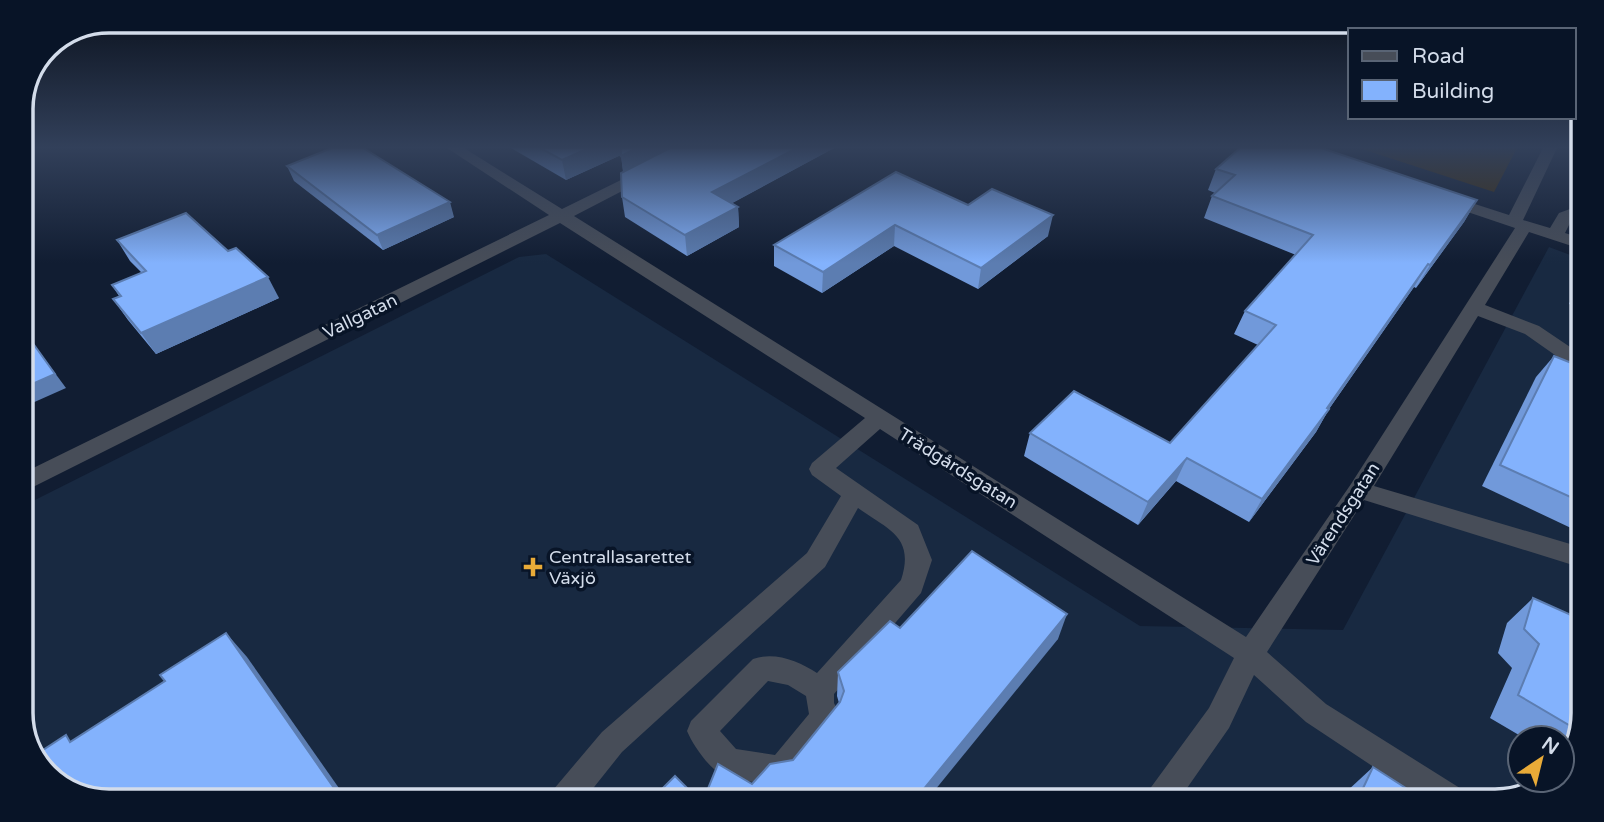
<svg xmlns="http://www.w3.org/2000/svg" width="1604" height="822" viewBox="0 0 1604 822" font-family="'Varela Round',sans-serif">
<rect width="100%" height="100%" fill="#111d32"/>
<path fill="#182941" d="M 1549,247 L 1581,259 L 1574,752 L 1562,766 L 1562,738 L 1520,738 L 1520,780 L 1549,780 L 1544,786 L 1496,801 L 109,801 L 70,792 L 36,762 L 21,719 L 21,507 L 519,257 L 546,254 L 1140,626 L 1343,630 Z"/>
<path fill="#402c08" d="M 1359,148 L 1517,148 L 1494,192 Z"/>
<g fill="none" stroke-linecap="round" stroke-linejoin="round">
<path fill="#474d58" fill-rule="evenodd" d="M 447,148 L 464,148 L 562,209 L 686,148 L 705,148 L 574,216 L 1246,637 L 1351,484 L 1515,228 L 1441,203 L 1439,200 L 1447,195 L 1509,215 L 1543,148 L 1557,148 L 1523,220 L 1550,228 L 1559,213 L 1581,205 L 1581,216 L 1572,219 L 1565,233 L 1581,238 L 1581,249 L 1529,232 L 1485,305 L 1539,326 L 1579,353 L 1579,369 L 1572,367 L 1525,334 L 1478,316 L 1374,486 L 1577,546 L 1576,566 L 1364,500 L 1267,652 L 1326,704 L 1463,790 L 1467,801 L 1425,801 L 1306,722 L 1254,675 L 1229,728 L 1178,801 L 1145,801 L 1149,790 L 1209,708 L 1234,658 L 880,429 L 836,468 L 918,525 L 932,560 L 921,593 L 834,694 L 834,703 L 840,715 L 836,724 L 791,780 C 777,786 735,782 721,774 C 708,767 693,745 687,731 L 691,721 L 753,659 C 774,651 799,661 817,673 L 901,580 C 915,537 889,530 858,508 L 825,567 L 622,752 L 583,801 L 549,801 L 553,790 L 602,732 L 807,553 L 841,496 L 812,475 L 809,469 L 812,463 L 865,418 L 560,223 L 21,493 L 21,474 L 549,215 ZM 768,681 L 788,685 L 806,696 L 809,714 L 775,755 L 736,749 L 720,731 Z"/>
</g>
<g fill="#7199da">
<path d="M 511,148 L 834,148 L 732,203 L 738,207 L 739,227 L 687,256 L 625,217 L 622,197 L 623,172 L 621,155 L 566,180 Z"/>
<path d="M 287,166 L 454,217 L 383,250 L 294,181 Z"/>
<path d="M 1216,169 L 1477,200 L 1464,222 L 1416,288 L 1414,287 L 1329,409 L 1316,432 L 1249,522 L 1176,481 L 1138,525 L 1024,456 L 1030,433 L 1170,443 L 1258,345 L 1234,334 L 1245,311 L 1296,255 L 1204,218 L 1212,196 L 1215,193 L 1208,190 Z"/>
<path d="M 968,205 L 1048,236 L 978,289 L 894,246 L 822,293 L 774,266 L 774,245 Z"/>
<path d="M 117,240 L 279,298 L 156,354 L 128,320 L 113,299 L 119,296 L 112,285 L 142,273 L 130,261 Z"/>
<path d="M 1580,280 L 1580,308 L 1569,304 Z"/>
<path d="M 1554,356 L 1579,366 L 1577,522 L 1571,528 L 1482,486 L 1536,377 Z"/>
<path d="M 1533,598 L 1576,620 L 1574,752 L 1565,762 L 1562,761 L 1562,738 L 1524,738 L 1490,718 L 1512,668 L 1498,653 L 1507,623 Z"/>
<path d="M 900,628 L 1058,639 L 793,760 L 839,703 L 837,696 L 838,672 Z"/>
<path d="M 1373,767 L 1426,801 L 1342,801 L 1346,792 Z"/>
</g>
<g fill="#5c7db1">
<path d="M 589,148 L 623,148 L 623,154 L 566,180 L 562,160 Z"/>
<path d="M 637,148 L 680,148 L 624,176 L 621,156 Z"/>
<path d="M 797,148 L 834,148 L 714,213 L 712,192 Z"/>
<path d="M 1477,200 L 1464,222 L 1416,288 L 1430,265 Z"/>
<path d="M 450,202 L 454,217 L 383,250 L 377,235 Z"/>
<path d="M 738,207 L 739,227 L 687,256 L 685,235 Z"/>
<path d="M 1053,215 L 1048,236 L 978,289 L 981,268 Z"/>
<path d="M 895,225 L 894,246 L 822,293 L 823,272 Z"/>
<path d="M 1428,264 L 1414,287 L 1322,419 L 1329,409 L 1316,432 L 1249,522 L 1262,499 Z"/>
<path d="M 268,277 L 279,298 L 156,354 L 141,333 Z"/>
<path d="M 32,342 L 66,388 L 21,408 L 21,389 Z"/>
<path d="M 1187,458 L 1176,481 L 1138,525 L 1148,502 Z"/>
<path d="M 1067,614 L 1058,639 L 926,801 L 914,801 Z"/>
<path d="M 226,633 L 247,657 L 348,801 L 343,801 Z"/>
</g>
<g fill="#83b2fd" stroke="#5c7db1" stroke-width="2">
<path d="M 332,148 L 363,148 L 450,202 L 377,235 L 287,166 Z"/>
<path d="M 540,148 L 589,148 L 562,160 Z"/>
<path d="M 621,148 L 637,148 L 621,156 Z"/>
<path d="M 670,148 L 797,148 L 712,192 L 738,207 L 685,235 L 622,197 L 621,173 Z"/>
<path d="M 1240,148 L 1321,148 L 1477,200 L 1430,265 L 1428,264 L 1327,408 L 1329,409 L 1262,499 L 1187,458 L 1148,502 L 1030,433 L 1074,391 L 1170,443 L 1276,325 L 1245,311 L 1313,235 L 1212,196 L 1235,175 L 1216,169 Z"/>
<path d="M 896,172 L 968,205 L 992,189 L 1053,215 L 981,268 L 895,225 L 823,272 L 774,245 Z"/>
<path d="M 186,213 L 228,251 L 236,248 L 268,277 L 141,333 L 113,299 L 121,296 L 112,285 L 146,271 L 117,240 Z"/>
<path d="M 32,342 L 55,374 L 21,389 L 21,346 Z"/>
<path d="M 1554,356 L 1579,366 L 1577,500 L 1500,465 Z"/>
<path d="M 972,551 L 1067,614 L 914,801 L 703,801 L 718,764 L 752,784 L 770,764 L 793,760 L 840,702 L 844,691 L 838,672 L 890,621 L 900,628 Z"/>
<path d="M 1533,598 L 1569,614 L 1576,620 L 1574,728 L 1518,695 L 1539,644 L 1524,629 Z"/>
<path d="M 226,633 L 343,801 L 109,801 L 70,792 L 36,762 L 34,756 L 66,735 L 70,742 L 165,681 L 160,675 Z"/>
<path d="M 1373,767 L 1426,801 L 1357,801 Z"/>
<path d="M 675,776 L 700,801 L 650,801 Z"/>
</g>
<linearGradient id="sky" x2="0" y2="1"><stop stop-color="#09101c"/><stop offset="0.56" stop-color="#32405a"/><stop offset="1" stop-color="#32405a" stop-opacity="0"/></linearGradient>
<rect width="1604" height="263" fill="url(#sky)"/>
<path fill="#e9ab38" stroke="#081427" stroke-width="2.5" d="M529.5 556.5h7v7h7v7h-7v7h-7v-7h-7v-7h7z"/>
<g text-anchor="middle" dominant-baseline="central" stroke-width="7" stroke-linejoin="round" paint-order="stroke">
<g font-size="18" fill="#d3dcea" stroke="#081427">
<text transform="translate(360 316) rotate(-26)">Vallgatan</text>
<text transform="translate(958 468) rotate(32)">Trädgårdsgatan</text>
<text transform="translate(1343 514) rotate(-57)">Värendsgatan</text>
</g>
<g font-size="18" fill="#d3dcea" stroke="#081427" text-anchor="start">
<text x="549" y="557">Centrallasarettet<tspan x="549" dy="21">Växjö</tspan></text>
</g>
</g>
<path d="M0 0H1604V822H0ZM109 33H1495A76 76 0 0 1 1571 109V713A76 76 0 0 1 1495 789H109A76 76 0 0 1 33 713V109A76 76 0 0 1 109 33Z" fill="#081427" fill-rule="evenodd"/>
<path fill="none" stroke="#d3dcea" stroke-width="3.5" d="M109 33H1495A76 76 0 0 1 1571 109V713A76 76 0 0 1 1495 789H109A76 76 0 0 1 33 713V109A76 76 0 0 1 109 33Z"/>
<rect x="1348" y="28" width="228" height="91" fill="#081427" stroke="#596475" stroke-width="2"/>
<rect x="1362" y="51" width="35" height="10" fill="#474d58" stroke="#596475" stroke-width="2"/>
<text x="1412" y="63" font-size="21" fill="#d3dcea">Road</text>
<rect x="1362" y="80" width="35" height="21" fill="#83b2fd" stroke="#596475" stroke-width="2"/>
<text x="1412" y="98" font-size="21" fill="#d3dcea">Building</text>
<g transform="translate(1541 759) rotate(35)"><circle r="33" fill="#081427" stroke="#596475" stroke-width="2"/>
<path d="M0-5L12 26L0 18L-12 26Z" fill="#e9ab38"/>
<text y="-10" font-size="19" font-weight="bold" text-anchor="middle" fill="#d3dcea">N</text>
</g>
</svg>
